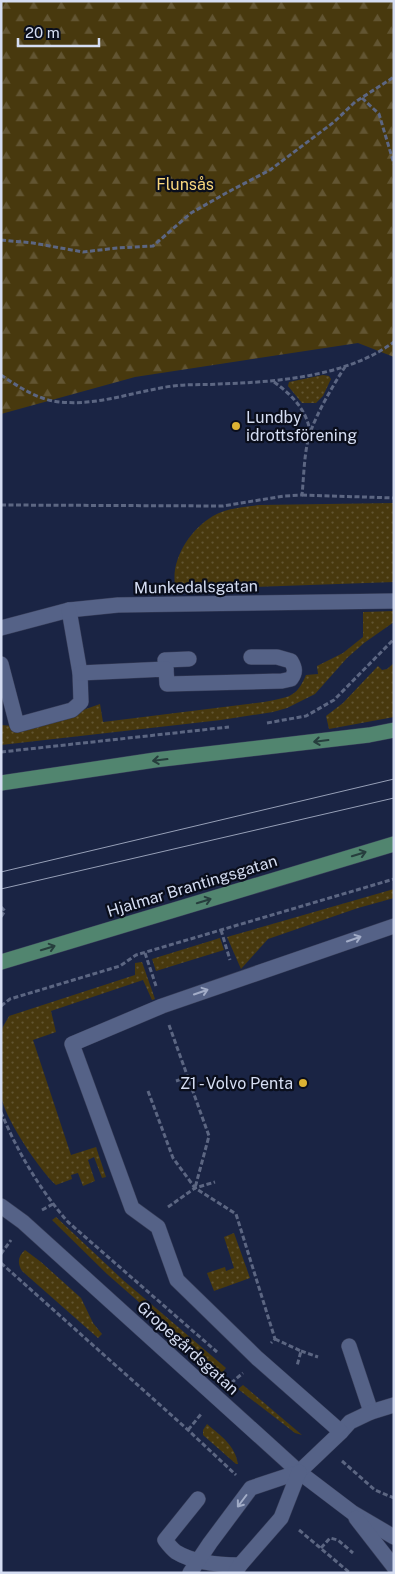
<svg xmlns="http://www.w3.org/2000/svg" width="395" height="1574" viewBox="0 0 395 1574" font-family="'Public Sans',sans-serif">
<defs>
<pattern id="grass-dots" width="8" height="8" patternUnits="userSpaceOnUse" patternTransform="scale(1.25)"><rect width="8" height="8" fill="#48390e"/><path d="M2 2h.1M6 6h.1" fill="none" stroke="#625532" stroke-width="1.8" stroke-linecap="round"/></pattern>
<pattern id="forest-firs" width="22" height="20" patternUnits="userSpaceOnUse" patternTransform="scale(1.25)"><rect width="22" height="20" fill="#48390e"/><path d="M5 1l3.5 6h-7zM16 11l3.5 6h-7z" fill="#625532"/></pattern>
</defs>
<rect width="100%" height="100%" fill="#1a2444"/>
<g fill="url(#grass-dots)">
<path d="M 323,375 L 329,376 L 331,379 L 323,396 L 316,403 L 302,403 L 288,386 L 289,382 Z"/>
<path d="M 394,503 L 394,582 L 199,589 L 183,589 L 175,585 C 171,558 191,529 213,516 C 226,508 245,507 259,505 Z"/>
<path d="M 394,611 L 394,622 L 364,643 L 347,658 L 315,694 L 287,708 L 273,712 L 221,720 L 1,745 L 1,725 L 27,727 L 69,715 L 100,704 L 103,722 L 264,702 C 287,697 296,699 306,675 L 318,674 L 317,666 L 343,653 L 363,637 L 363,612 Z"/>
<path d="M 394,663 L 394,717 L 329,729 L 326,716 L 343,703 L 378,666 L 382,670 L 387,669 Z"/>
<path d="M 394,889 L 394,898 L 358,908 L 268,939 L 241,969 L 227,937 Z"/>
<path d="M 220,938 L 224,950 L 156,971 L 152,959 Z"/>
<path d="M 142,962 L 155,999 L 152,1000 L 143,980 L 51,1011 L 56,1032 L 33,1040 L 71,1155 L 96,1147 L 106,1177 L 102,1178 L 94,1157 L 88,1160 L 95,1181 L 83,1186 L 78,1173 L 71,1175 L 72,1179 L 56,1185 C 40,1171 7,1121 2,1100 C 0,1092 0,1037 2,1030 C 3,1025 7,1021 9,1016 L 135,975 L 135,963 Z"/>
<path d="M 56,1217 L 123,1280 L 226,1368 L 221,1374 L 107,1274 L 52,1220 Z"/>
<path d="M 234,1233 L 250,1278 L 214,1291 L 207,1273 L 225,1267 L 226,1271 L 234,1268 L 224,1237 Z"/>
<path d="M 25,1250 L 41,1262 L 81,1298 L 93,1323 L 102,1334 L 98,1338 L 22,1271 C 17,1263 18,1256 25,1250 Z"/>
<path d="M 243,1385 L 302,1435 L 295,1433 L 238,1389 Z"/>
<path d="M 207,1424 C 221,1436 235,1445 238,1464 L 236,1464 L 203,1435 L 203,1430 Z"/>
</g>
<path fill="url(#forest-firs)" d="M 1,1 L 394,1 L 394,357 L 358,343 L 135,377 L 1,414 Z"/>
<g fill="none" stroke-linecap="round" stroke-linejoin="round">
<defs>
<g id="minor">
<path d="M 1,628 L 69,610 L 118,605 L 394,601"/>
<path d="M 1,664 L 17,725 L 72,710 L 81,702 L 80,673 L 69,610"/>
<path d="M 166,669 L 165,660 L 189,659"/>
<path d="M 80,673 L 166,669 L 167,684 L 282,681 L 291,679 C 296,672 295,668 291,661 L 277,657 L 251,657"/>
<path d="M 1,1206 L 23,1222 L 299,1472 L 353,1513 L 394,1537"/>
<path d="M 349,1346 L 371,1412 L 394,1405"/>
<path d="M 341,1432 L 350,1422 L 371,1412"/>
<path d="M 198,1499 L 165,1540 C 168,1544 172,1549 176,1552 C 194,1563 219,1565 240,1565"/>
<path d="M 356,1518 L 394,1567"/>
<path d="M 190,1573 L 210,1543 L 251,1488 L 299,1472 L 341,1432 L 257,1358 L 177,1280 L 158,1227 L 132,1208 L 72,1044 L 162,1006 L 394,926"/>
<path d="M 235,1573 L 240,1565 L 281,1518 L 299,1472"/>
</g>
<g id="major">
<path d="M 1,783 L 155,760 L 369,735 L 394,730"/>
<path d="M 1,962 L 394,844"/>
</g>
</defs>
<use href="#minor" stroke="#383e59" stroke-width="16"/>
<use href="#major" stroke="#383e59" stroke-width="16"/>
<g stroke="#5c6682" stroke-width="3" stroke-dasharray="5 2.5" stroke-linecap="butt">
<path d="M 362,98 L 379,114 L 394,164"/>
<path d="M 1,240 L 33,243 L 83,252 L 117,248 L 153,246 L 191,213 L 228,192 L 270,170 L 334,122 L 355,102 L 394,77"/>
<path d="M 1,375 C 19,387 38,400 60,402 C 99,406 135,391 173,386 C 188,384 203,385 219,384 C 276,382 346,377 394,342"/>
<path d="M 274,382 C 291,394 307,410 310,432"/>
<path d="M 302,495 L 394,498"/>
<path d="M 1,505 L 223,506 L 284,496 L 302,495 C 304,475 304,452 310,433 C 317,413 333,385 345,367"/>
<path d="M 267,723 L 306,716 L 334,700 L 394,639"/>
<path d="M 1,752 L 229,727"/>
<path d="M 1,907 L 5,911 L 1,917"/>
<path d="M 221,930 L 230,960"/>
<path d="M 145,953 L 156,986"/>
<path d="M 1,1006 L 10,999 L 120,966 L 136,955 L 394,879"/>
<path d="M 169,1025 L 209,1136 L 195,1188"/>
<path d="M 176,1081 L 188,1077"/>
<path d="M 148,1091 L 173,1158 L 195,1188 L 236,1214 L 275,1339 L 271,1343"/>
<path d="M 1,1112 C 17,1151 40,1190 68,1222 L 217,1352"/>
<path d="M 168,1207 L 195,1188 L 215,1182"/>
<path d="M 42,1210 L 53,1204"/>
<path d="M 1,1254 L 11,1240"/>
<path d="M 1,1263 L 188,1430 L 236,1475"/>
<path d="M 275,1339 L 301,1351 L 297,1366"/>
<path d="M 301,1351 L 318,1357"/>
<path d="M 231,1383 L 243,1373"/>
<path d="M 188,1430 L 202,1413"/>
<path d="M 342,1461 L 375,1490 L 394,1498"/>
<path d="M 299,1530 L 350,1573"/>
<path d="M 321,1548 L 330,1538 L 338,1540 L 353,1553"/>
<path d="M 153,1573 L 153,1572"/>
</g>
<use href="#minor" stroke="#556287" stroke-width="15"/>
<use href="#major" stroke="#51856f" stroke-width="15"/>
<g stroke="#969fb7" stroke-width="1">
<path d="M 1,872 L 394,779"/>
<path d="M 1,889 L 394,798"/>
</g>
</g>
<defs><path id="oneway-shaft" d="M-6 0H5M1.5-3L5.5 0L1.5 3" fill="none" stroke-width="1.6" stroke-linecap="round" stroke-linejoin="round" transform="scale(1.25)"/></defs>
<g stroke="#263e3d">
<use href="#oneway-shaft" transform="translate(321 741) rotate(173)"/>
<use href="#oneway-shaft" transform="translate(160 760) rotate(173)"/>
<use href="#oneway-shaft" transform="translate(359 854) rotate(-17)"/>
<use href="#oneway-shaft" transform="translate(204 901) rotate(-17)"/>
<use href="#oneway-shaft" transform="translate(48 948) rotate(-17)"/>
</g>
<g stroke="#a2acc7">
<use href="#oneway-shaft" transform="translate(354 939) rotate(-19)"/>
<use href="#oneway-shaft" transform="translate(201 992) rotate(-19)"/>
<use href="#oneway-shaft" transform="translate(242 1501) rotate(127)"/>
</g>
<g fill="#dcb233" stroke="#0a0e1c" stroke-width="2">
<circle cx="236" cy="426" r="5"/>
<circle cx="303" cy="1083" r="5"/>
</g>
<g text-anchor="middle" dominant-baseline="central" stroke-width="4.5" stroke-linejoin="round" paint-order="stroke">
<g font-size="16" fill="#f8d67d" stroke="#0a0e1c">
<text x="185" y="184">Flunsås</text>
</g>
<g font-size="16" fill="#d5ddf2" stroke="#0a0e1c" text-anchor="start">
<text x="246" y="417">Lundby<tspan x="246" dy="18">idrottsförening</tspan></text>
<text x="293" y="1083" text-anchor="end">Z1 - Volvo Penta</text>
</g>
<g font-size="16" fill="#d5ddf2" stroke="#0a0e1c">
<text transform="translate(196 587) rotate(-1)">Munkedalsgatan</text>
<text transform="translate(192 886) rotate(-17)">Hjalmar Brantingsgatan</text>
<text transform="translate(188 1348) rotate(42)">Gropegårdsgatan</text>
</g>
</g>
<rect width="395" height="1574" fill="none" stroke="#d5ddf2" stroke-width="5"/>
<path d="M18 38v8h81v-8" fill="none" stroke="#d5ddf2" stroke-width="2.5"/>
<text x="25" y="38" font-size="15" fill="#d5ddf2" stroke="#0a0e1c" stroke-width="4" paint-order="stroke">20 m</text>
</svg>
